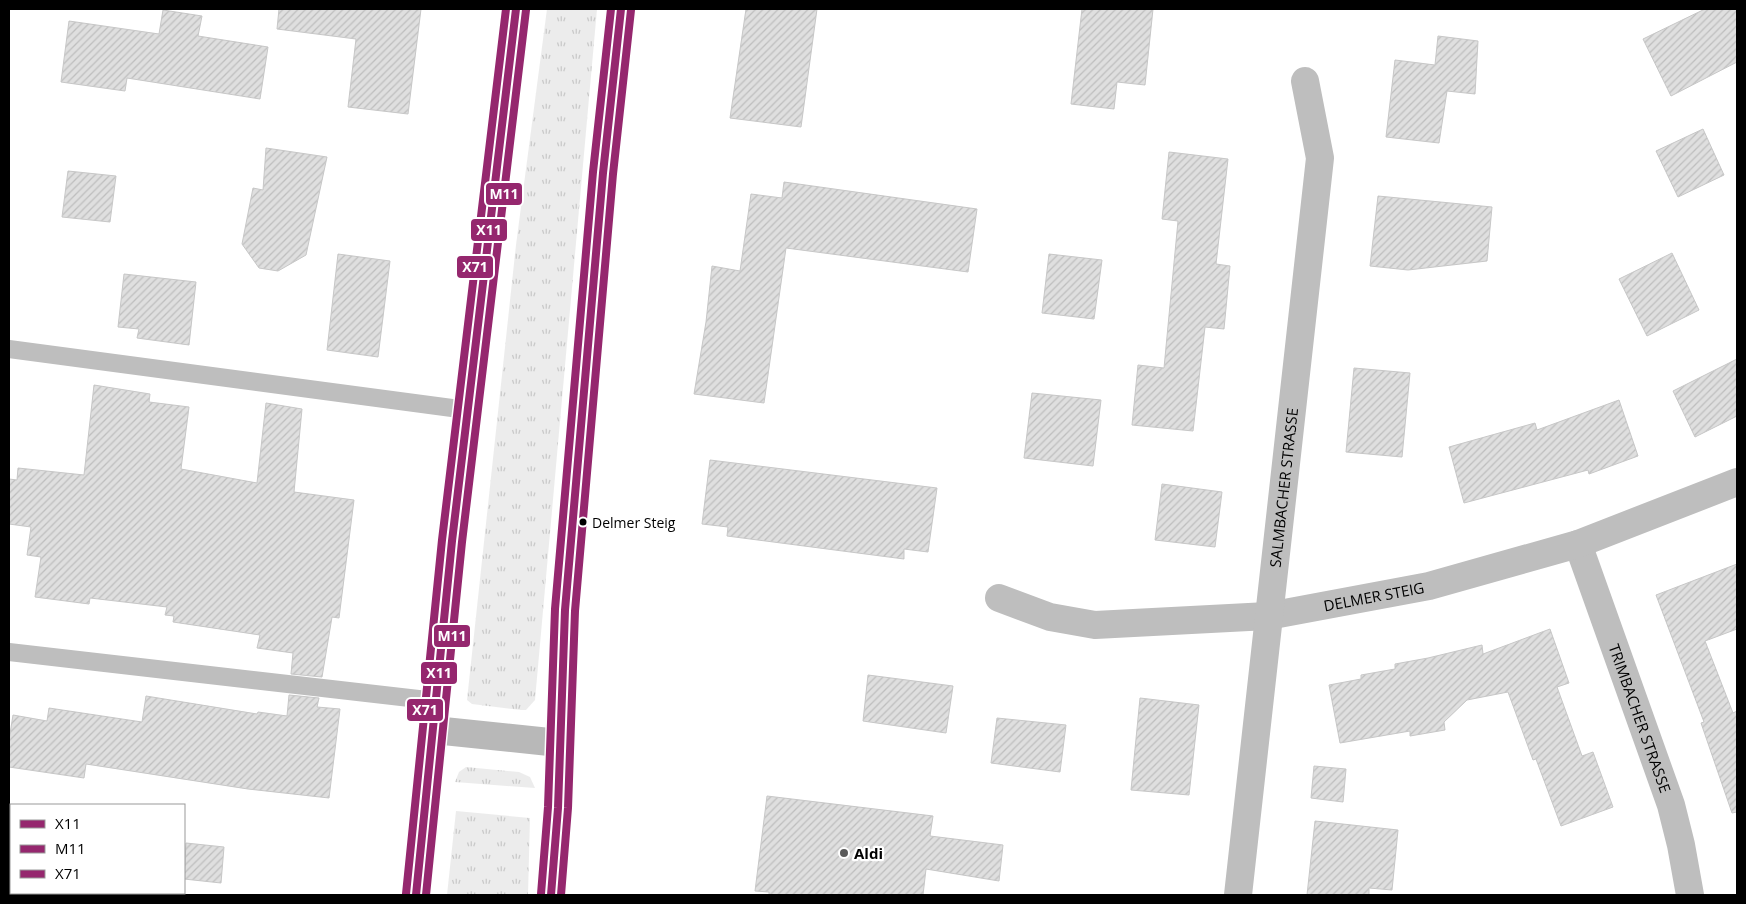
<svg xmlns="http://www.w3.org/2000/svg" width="1746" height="904" viewBox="0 0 1746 904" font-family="'Open Sans',sans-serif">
<defs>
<pattern id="grass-tufts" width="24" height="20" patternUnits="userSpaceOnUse" patternTransform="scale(1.25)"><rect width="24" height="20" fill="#ececec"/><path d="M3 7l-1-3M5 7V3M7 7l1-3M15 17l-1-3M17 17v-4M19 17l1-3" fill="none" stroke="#c9c9c9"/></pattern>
<pattern id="building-hatch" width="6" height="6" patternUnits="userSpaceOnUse" patternTransform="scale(1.25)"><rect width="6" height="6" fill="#dfdfdf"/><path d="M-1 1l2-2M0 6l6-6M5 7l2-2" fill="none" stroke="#bebebe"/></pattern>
</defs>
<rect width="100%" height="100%" fill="#fff"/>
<g fill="url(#grass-tufts)">
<path d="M 547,9 L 597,9 L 535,700 L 526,710 L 521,710 L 472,704 L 467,700 L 516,245 Z"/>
<path d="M 466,767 L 519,772 L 530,777 L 535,788 L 455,782 L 459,772 Z"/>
<path d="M 456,811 L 530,818 L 528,895 L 447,895 Z"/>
</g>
<g fill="url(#building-hatch)" stroke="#c7c7c7">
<path d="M 279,9 L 421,9 L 408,114 L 348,107 L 356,39 L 277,29 Z"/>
<path d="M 746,9 L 817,9 L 801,127 L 730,118 Z"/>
<path d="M 1082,9 L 1153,9 L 1145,85 L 1117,82 L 1114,109 L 1071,104 Z"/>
<path d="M 1705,9 L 1737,9 L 1737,62 L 1671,96 L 1643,39 Z"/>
<path d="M 163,10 L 202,16 L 198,36 L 268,47 L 260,99 L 127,78 L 125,91 L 61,82 L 69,21 L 159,34 Z"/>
<path d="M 1438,36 L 1478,41 L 1475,94 L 1447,91 L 1439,143 L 1386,137 L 1395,60 L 1435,65 Z"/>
<path d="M 1703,129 L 1724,175 L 1678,197 L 1656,151 Z"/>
<path d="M 266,148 L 327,157 L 306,255 L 278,271 L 259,268 L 242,244 L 253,188 L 263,190 Z"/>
<path d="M 1169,152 L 1228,159 L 1216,264 L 1230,266 L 1224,329 L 1205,327 L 1193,431 L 1132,425 L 1138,365 L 1164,368 L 1178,221 L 1162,219 Z"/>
<path d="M 68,171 L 116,176 L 110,222 L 62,217 Z"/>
<path d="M 784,182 L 977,209 L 968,272 L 786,248 L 764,403 L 694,394 L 706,322 L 712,266 L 740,271 L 751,194 L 782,198 Z"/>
<path d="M 1378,196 L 1492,207 L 1487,261 L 1408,270 L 1370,266 Z"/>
<path d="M 1672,253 L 1699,310 L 1647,336 L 1619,279 Z"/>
<path d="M 338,254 L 390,261 L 378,357 L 327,350 Z"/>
<path d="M 1049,254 L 1102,260 L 1094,319 L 1042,313 Z"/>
<path d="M 124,274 L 196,282 L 189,345 L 137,338 L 139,329 L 118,327 Z"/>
<path d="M 1737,359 L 1737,416 L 1695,437 L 1673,391 Z"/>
<path d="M 1354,368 L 1410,373 L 1402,457 L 1346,452 Z"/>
<path d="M 94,385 L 150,394 L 149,402 L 189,407 L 181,469 L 257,483 L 266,403 L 302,409 L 294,492 L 354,500 L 339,618 L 332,617 L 322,677 L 291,674 L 293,653 L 257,648 L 260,635 L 173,622 L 174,616 L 165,615 L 167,607 L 90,598 L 89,604 L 35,597 L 41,557 L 27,555 L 31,527 L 9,524 L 9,479 L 17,480 L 18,468 L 84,475 Z"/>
<path d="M 1032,393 L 1101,400 L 1093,466 L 1024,458 Z"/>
<path d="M 1619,400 L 1638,456 L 1589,474 L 1588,470 L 1464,503 L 1449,447 L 1535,423 L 1537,430 Z"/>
<path d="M 710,460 L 937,488 L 928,552 L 904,549 L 904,559 L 727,536 L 728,527 L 702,524 Z"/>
<path d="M 1162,484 L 1222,492 L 1215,547 L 1155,540 Z"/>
<path d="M 1737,564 L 1737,629 L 1705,641 L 1733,713 L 1737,711 L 1737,812 L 1732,813 L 1701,723 L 1704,722 L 1656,595 Z"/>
<path d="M 1550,629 L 1569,683 L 1557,687 L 1582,756 L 1593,752 L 1613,807 L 1561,826 L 1536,759 L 1533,760 L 1508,692 L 1467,700 L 1444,722 L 1445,730 L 1410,736 L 1410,731 L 1340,743 L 1329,685 L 1361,679 L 1361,675 L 1395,669 L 1395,664 L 1428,658 L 1482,645 L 1483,654 Z"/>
<path d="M 868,675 L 953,686 L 946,733 L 863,721 Z"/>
<path d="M 289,695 L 319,698 L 317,707 L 340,709 L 329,798 L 248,789 L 86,764 L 84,778 L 9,767 L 9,740 L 13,715 L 47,721 L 49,708 L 142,722 L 146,696 L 257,714 L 258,712 L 287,716 Z"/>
<path d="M 1140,698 L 1199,705 L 1189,795 L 1131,790 Z"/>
<path d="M 997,718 L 1066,725 L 1060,772 L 991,763 Z"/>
<path d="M 1314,766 L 1346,769 L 1343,802 L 1311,798 Z"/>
<path d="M 767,796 L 933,816 L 930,836 L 1003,845 L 999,881 L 926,869 L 923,895 L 769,895 L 769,892 L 755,891 Z"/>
<path d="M 1315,821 L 1398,830 L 1392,890 L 1369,888 L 1369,895 L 1307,895 Z"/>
<path d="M 186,843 L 224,847 L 221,883 L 184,879 Z"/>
</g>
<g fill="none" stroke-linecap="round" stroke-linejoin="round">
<g stroke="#bebebe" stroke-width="18">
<path d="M 9,349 L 467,410"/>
<path d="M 9,652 L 436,701"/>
</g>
<g stroke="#bebebe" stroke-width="28">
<path id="s1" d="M 1578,544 L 1671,805 L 1681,845 L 1690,895"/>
<path id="s2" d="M 999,598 L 1050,617 L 1095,625 L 1268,616 L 1429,586 L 1578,544 L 1737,482"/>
<path id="s3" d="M 1238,895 L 1320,158 L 1305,81"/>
</g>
<g stroke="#b8b8b8" stroke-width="28">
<path d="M 434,730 L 559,743"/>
<path d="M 416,895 L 452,541 L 516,9"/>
<path d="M 551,895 L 558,808 L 565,610 L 603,173 L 621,9"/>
</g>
<defs>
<g id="bus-1">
<path d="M 416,895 L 452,541 L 516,9"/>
<path d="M 551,895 L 558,808 L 565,610 L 603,173 L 621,9"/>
</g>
<g id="bus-2">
<path d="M 426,895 L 462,542 L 526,10"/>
<path d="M 561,895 L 568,808 L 575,611 L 613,174 L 631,10"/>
</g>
<g id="bus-3">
<path d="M 406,894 L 442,540 L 506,9"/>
<path d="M 541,894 L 548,807 L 555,609 L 593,172 L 611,9"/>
</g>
</defs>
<use href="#bus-1" stroke="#fff" stroke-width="11"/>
<use href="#bus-2" stroke="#fff" stroke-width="11"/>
<use href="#bus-3" stroke="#fff" stroke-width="11"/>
<use href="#bus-1" stroke="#95276e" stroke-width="8"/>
<use href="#bus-2" stroke="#95276e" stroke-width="8"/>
<use href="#bus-3" stroke="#95276e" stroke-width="8"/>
</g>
<circle fill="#000" stroke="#fff" stroke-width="2" cx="583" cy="522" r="4.5"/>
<circle fill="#595959" stroke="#fff" stroke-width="2" cx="844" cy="853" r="5"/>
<g text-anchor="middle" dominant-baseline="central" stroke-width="4.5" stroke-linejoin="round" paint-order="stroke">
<g font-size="14" fill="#000" stroke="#fff" text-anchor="start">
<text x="592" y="522">Delmer Steig</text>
</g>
<g font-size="15" fill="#000" stroke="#fff">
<text stroke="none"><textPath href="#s3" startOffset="410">SALMBACHER STRASSE</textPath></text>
<text stroke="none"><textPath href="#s2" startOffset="381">DELMER STEIG</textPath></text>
<text stroke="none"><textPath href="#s1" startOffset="185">TRIMBACHER STRASSE</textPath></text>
</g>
<g font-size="15" font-weight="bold" fill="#000" stroke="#fff" text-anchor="start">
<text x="854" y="853">Aldi</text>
</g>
</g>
<g stroke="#fff" stroke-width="2">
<rect x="485" y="182" width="38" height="24" rx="5" fill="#95276e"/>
<rect x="470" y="218" width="38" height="24" rx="5" fill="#95276e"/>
<rect x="456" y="255" width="38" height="24" rx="5" fill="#95276e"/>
<rect x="433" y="624" width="38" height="24" rx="5" fill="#95276e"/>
<rect x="420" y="661" width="38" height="24" rx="5" fill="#95276e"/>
<rect x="406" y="698" width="38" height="24" rx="5" fill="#95276e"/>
</g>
<g font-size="14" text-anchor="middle" font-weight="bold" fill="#fff">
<text x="504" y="199">M11</text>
<text x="489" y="235">X11</text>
<text x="475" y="272">X71</text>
<text x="452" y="641">M11</text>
<text x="439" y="678">X11</text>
<text x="425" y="715">X71</text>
</g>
<rect width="1746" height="904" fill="none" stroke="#000000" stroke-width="20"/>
<rect x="10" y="804" width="175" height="90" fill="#ffffff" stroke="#999999"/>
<rect x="20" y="820" width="25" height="8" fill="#95276e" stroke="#999999"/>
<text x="55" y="829" font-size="15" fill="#000000">X11</text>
<rect x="20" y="845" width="25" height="8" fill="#95276e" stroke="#999999"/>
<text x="55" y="854" font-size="15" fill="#000000">M11</text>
<rect x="20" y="870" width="25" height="8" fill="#95276e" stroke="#999999"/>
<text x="55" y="879" font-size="15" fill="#000000">X71</text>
</svg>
